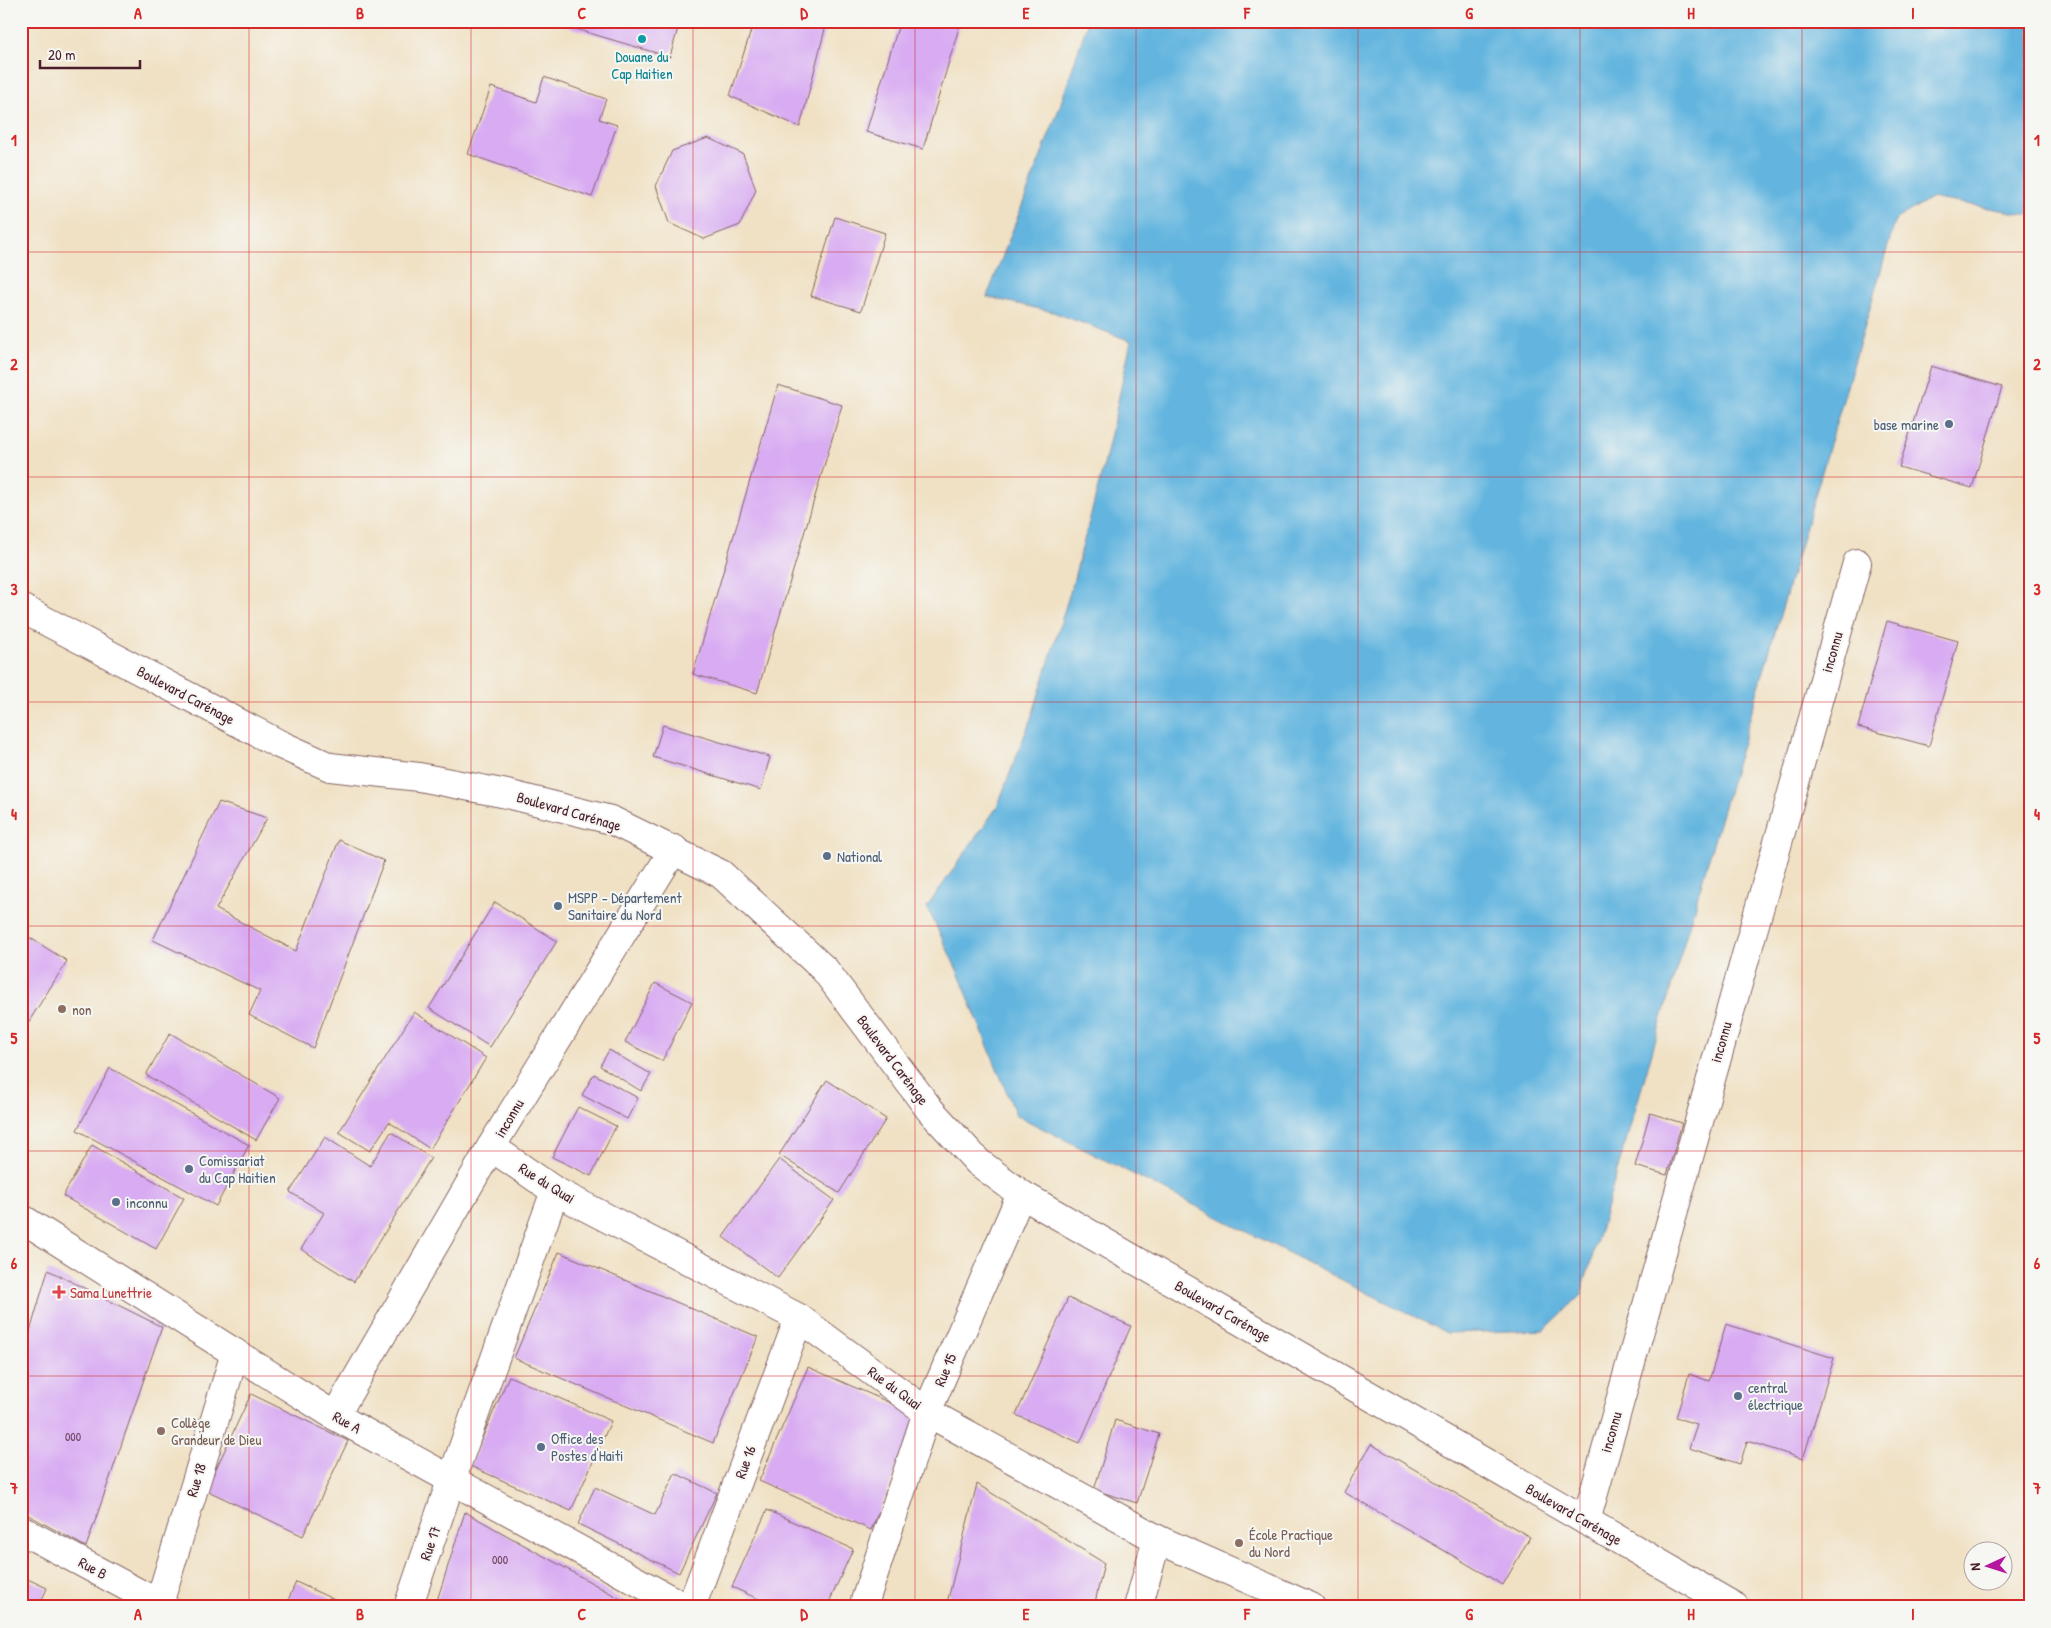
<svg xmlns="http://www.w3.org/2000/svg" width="2051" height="1628" viewBox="0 0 2051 1628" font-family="'Patrick Hand',sans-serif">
<rect width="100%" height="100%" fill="#f6f6f2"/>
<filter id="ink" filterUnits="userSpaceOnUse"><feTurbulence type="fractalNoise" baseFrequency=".02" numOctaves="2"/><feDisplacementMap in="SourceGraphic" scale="10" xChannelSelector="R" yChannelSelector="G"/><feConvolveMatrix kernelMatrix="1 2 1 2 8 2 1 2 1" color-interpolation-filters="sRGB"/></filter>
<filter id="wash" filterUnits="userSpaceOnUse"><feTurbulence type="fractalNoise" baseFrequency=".0096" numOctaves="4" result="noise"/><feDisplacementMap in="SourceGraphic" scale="20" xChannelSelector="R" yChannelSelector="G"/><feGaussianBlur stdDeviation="1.12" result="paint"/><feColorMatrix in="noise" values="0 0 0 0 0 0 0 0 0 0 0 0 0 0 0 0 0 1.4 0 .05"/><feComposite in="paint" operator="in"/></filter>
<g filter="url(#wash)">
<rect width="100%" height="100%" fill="#f0e1c4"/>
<path fill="#64b5df" stroke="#576a85" d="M 1088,21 L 2030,21 L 2030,215 L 1931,198 L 1896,219 L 1581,1295 L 1544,1330 L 1447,1333 L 1016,1115 L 958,972 L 927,907 L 997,807 L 1033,713 L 1072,586 L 1106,457 L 1131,341 L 1053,312 L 987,297 L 1059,109 Z"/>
<g id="blocks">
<g fill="#d8abf2">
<path d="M 549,21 L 680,21 L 670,57 Z"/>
<path d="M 754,21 L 827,21 L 800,127 L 730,96 Z"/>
<path d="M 900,21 L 961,21 L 923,149 L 866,132 Z"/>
<path d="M 544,77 L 606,99 L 599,119 L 617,125 L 592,197 L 468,154 L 491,87 L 536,102 Z"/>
<path d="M 708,138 L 743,154 L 756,190 L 740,225 L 704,239 L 669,223 L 656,186 L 672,151 Z"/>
<path d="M 835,217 L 885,233 L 861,311 L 811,296 Z"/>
<path d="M 1931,366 L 2002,387 L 1972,488 L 1899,467 Z"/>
<path d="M 778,385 L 842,405 L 757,693 L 693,674 Z"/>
<path d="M 1887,621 L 1958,641 L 1929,746 L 1858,727 Z"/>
<path d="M 663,725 L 770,757 L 761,790 L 653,757 Z"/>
<path d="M 219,802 L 267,818 L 216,909 L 296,951 L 339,840 L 384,861 L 313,1048 L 249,1015 L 260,991 L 153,940 Z"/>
<path d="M 495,902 L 557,941 L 490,1047 L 429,1008 Z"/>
<path d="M 21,932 L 67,961 L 21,1034 Z"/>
<path d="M 655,983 L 692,1002 L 662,1061 L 625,1042 Z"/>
<path d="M 414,1012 L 486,1058 L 430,1149 L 389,1122 L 370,1151 L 339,1132 Z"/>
<path d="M 170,1033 L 280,1098 L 256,1140 L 146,1075 Z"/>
<path d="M 609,1050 L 651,1074 L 641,1091 L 600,1066 Z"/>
<path d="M 110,1068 L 249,1145 L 216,1206 L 77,1130 Z"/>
<path d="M 594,1074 L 638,1098 L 627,1119 L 582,1095 Z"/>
<path d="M 827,1080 L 886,1119 L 839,1193 L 779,1155 Z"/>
<path d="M 578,1107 L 616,1126 L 591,1176 L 552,1157 Z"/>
<path d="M 1650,1113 L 1682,1123 L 1667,1175 L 1635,1166 Z"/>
<path d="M 391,1132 L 431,1158 L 354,1282 L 301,1249 L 324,1213 L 290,1192 L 325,1137 L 370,1166 Z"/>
<path d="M 92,1145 L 184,1198 L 156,1249 L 63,1196 Z"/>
<path d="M 779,1159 L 834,1200 L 778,1278 L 723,1237 Z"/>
<path d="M 559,1252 L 758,1337 L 713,1443 L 514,1358 Z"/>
<path d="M 48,1270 L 162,1327 L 86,1547 L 21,1511 L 21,1362 Z"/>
<path d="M 1068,1298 L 1131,1326 L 1080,1443 L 1016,1415 Z"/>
<path d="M 1726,1324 L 1834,1358 L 1803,1459 L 1747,1441 L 1740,1464 L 1689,1448 L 1697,1424 L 1676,1418 L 1689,1374 L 1709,1381 Z"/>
<path d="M 808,1367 L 920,1416 L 871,1530 L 759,1481 Z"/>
<path d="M 509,1376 L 611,1421 L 571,1511 L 470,1466 Z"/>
<path d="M 251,1394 L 348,1441 L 303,1536 L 206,1490 Z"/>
<path d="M 1115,1420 L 1159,1434 L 1137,1503 L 1094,1490 Z"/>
<path d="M 1371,1444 L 1530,1537 L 1503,1585 L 1344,1492 Z"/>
<path d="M 675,1473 L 717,1493 L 679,1573 L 578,1524 L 595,1487 L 655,1515 Z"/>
<path d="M 977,1484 L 1104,1563 L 1094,1607 L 946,1607 Z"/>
<path d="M 767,1510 L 853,1549 L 827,1607 L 776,1607 L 732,1587 Z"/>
<path d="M 465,1512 L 635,1607 L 435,1607 Z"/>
<path d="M 21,1576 L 47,1588 L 39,1607 L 21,1607 Z"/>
<path d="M 296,1582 L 350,1607 L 285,1607 Z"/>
</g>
</g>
</g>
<g filter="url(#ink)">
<use href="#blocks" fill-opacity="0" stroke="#846361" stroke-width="1"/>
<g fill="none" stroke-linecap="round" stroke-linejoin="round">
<defs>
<g id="minor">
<path d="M 491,1147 L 555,1191 L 799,1318 L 927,1412 L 1157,1539 L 1311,1607"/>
<path d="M 335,1416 L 491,1147 L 674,849"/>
<path d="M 1586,1521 L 1857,563"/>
<path d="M 21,1530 L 165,1607"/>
<path d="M 158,1607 L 235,1353"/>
<path d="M 408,1607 L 452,1478 L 555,1191"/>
<path d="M 691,1607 L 799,1318"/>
<path d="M 863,1607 L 927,1412 L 1021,1194"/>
<path d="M 1138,1607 L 1157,1539"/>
</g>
<g id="tertiary">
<path d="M 21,608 L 279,744 L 330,767 L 419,777 L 507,794 L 611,820 L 721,874 L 825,970 L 930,1110 L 978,1162 L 1021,1194 L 1735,1607"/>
<path d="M 21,1218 L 335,1416 L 684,1607"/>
</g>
</defs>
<use href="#minor" stroke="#846361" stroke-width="30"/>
<use href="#tertiary" stroke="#846361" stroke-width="30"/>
<use href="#minor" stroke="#fff" stroke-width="28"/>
<use href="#tertiary" stroke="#fff" stroke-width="28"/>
</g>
</g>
<path fill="none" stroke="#d62828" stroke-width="1" stroke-opacity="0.55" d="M 249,21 L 249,1607M 471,21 L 471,1607M 693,21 L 693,1607M 915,21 L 915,1607M 1136,21 L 1136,1607M 1358,21 L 1358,1607M 1580,21 L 1580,1607M 1802,21 L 1802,1607M 21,252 L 2030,252M 21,477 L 2030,477M 21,702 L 2030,702M 21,926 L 2030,926M 21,1151 L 2030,1151M 21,1376 L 2030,1376"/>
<circle fill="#0f9aa8" stroke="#f6f6f2" stroke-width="2" cx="642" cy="39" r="5"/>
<g fill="#5c6f8a" stroke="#f6f6f2" stroke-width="2">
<circle cx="1949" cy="424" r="5"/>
<circle cx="827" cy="856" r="5"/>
<circle cx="558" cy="906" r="5"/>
<circle cx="189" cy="1169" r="5"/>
<circle cx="116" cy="1202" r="5"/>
<circle cx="1738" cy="1396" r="5"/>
<circle cx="541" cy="1447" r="5"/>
</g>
<g fill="#8d6e63" stroke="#f6f6f2" stroke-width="2">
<circle cx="62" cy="1009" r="5"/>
<circle cx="161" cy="1431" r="5"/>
<circle cx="1239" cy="1543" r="5"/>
</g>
<path fill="#e0444e" stroke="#f6f6f2" stroke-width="2" d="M56.5 1284.5h5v5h5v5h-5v5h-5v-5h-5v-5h5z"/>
<g text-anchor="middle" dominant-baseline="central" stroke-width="4" stroke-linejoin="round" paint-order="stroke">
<g font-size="12" fill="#6e425d">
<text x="73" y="1436">000</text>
<text x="500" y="1559">000</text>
</g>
<g font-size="15" fill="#0d838f" stroke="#f6f6f2">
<text x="642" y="56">Douane du<tspan x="642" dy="17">Cap Haitien</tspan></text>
</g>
<g font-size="15" fill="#4e5e75" stroke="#f6f6f2" text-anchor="start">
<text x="1939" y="424" text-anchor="end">base marine</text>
<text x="837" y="856">National</text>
<text x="568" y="897">MSPP - Département<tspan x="568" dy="17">Sanitaire du Nord</tspan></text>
<text x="199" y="1160">Comissariat<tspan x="199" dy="17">du Cap Haitien</tspan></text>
<text x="126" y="1202">inconnu</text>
<text x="1748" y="1387">central<tspan x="1748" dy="17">électrique</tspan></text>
<text x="551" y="1438">Office des<tspan x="551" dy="17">Postes d'Haiti</tspan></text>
</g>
<g font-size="15" fill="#4a1f2b" stroke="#f6f6f2">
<text transform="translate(1832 652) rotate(-74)">inconnu</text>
<text transform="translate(186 695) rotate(28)">Boulevard Carénage</text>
<text transform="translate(569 811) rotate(16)">Boulevard Carénage</text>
<text transform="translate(1721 1042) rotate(-74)">inconnu</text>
<text transform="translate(893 1060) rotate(53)">Boulevard Carénage</text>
<text transform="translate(509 1118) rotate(-59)">inconnu</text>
<text transform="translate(547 1183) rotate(32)">Rue du Quai</text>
<text transform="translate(1223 1311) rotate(30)">Boulevard Carénage</text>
<text transform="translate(945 1370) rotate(-67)">Rue 15</text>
<text transform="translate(895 1388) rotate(36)">Rue du Quai</text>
<text transform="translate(347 1422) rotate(29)">Rue A</text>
<text transform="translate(1611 1432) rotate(-74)">inconnu</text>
<text transform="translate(745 1462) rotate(-70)">Rue 16</text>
<text transform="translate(196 1480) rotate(-73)">Rue 18</text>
<text transform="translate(1574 1514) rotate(30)">Boulevard Carénage</text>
<text transform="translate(430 1543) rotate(-71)">Rue 17</text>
<text transform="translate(93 1568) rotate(28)">Rue B</text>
</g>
<g font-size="15" fill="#785e54" stroke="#f6f6f2" text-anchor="start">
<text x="72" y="1009">non</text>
<text x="171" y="1422">Collège<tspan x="171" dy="17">Grandeur de Dieu</tspan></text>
<text x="1249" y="1534">École Practique<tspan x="1249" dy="17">du Nord</tspan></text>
</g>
<g font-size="15" fill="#be3a42" stroke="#f6f6f2" text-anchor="start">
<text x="70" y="1292">Sama Lunettrie</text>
</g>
</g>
<rect width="2051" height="1628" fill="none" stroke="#f6f6f2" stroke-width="55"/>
<g transform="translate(1988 1566) rotate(266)"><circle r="24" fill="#f6f6f2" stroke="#b1a0a2"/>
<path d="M0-4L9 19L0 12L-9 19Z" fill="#b5179e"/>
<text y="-8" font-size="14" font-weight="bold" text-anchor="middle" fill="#4a1f2b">N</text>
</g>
<path d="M40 60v8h100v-8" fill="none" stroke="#4a1f2b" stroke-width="2.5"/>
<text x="48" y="60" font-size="15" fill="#4a1f2b" stroke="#f6f6f2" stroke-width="4" paint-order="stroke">20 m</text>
<rect x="28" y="28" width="1996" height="1572" fill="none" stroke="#d62828" stroke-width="2"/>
<g font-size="16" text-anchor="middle" font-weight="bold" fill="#d62828">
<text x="138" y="19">A</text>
<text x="360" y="19">B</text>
<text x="582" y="19">C</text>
<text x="804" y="19">D</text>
<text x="1026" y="19">E</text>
<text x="1247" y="19">F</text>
<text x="1469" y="19">G</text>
<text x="1691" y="19">H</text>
<text x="1913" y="19">I</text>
<text x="14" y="146">1</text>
<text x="2037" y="146">1</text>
<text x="14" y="370">2</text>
<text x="2037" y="370">2</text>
<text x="14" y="595">3</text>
<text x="2037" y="595">3</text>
<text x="14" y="820">4</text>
<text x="2037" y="820">4</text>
<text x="14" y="1044">5</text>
<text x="2037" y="1044">5</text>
<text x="14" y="1269">6</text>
<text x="2037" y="1269">6</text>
<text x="14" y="1494">7</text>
<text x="2037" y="1494">7</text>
<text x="138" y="1620">A</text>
<text x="360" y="1620">B</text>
<text x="582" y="1620">C</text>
<text x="804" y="1620">D</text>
<text x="1026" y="1620">E</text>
<text x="1247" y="1620">F</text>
<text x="1469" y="1620">G</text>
<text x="1691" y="1620">H</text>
<text x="1913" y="1620">I</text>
</g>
</svg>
